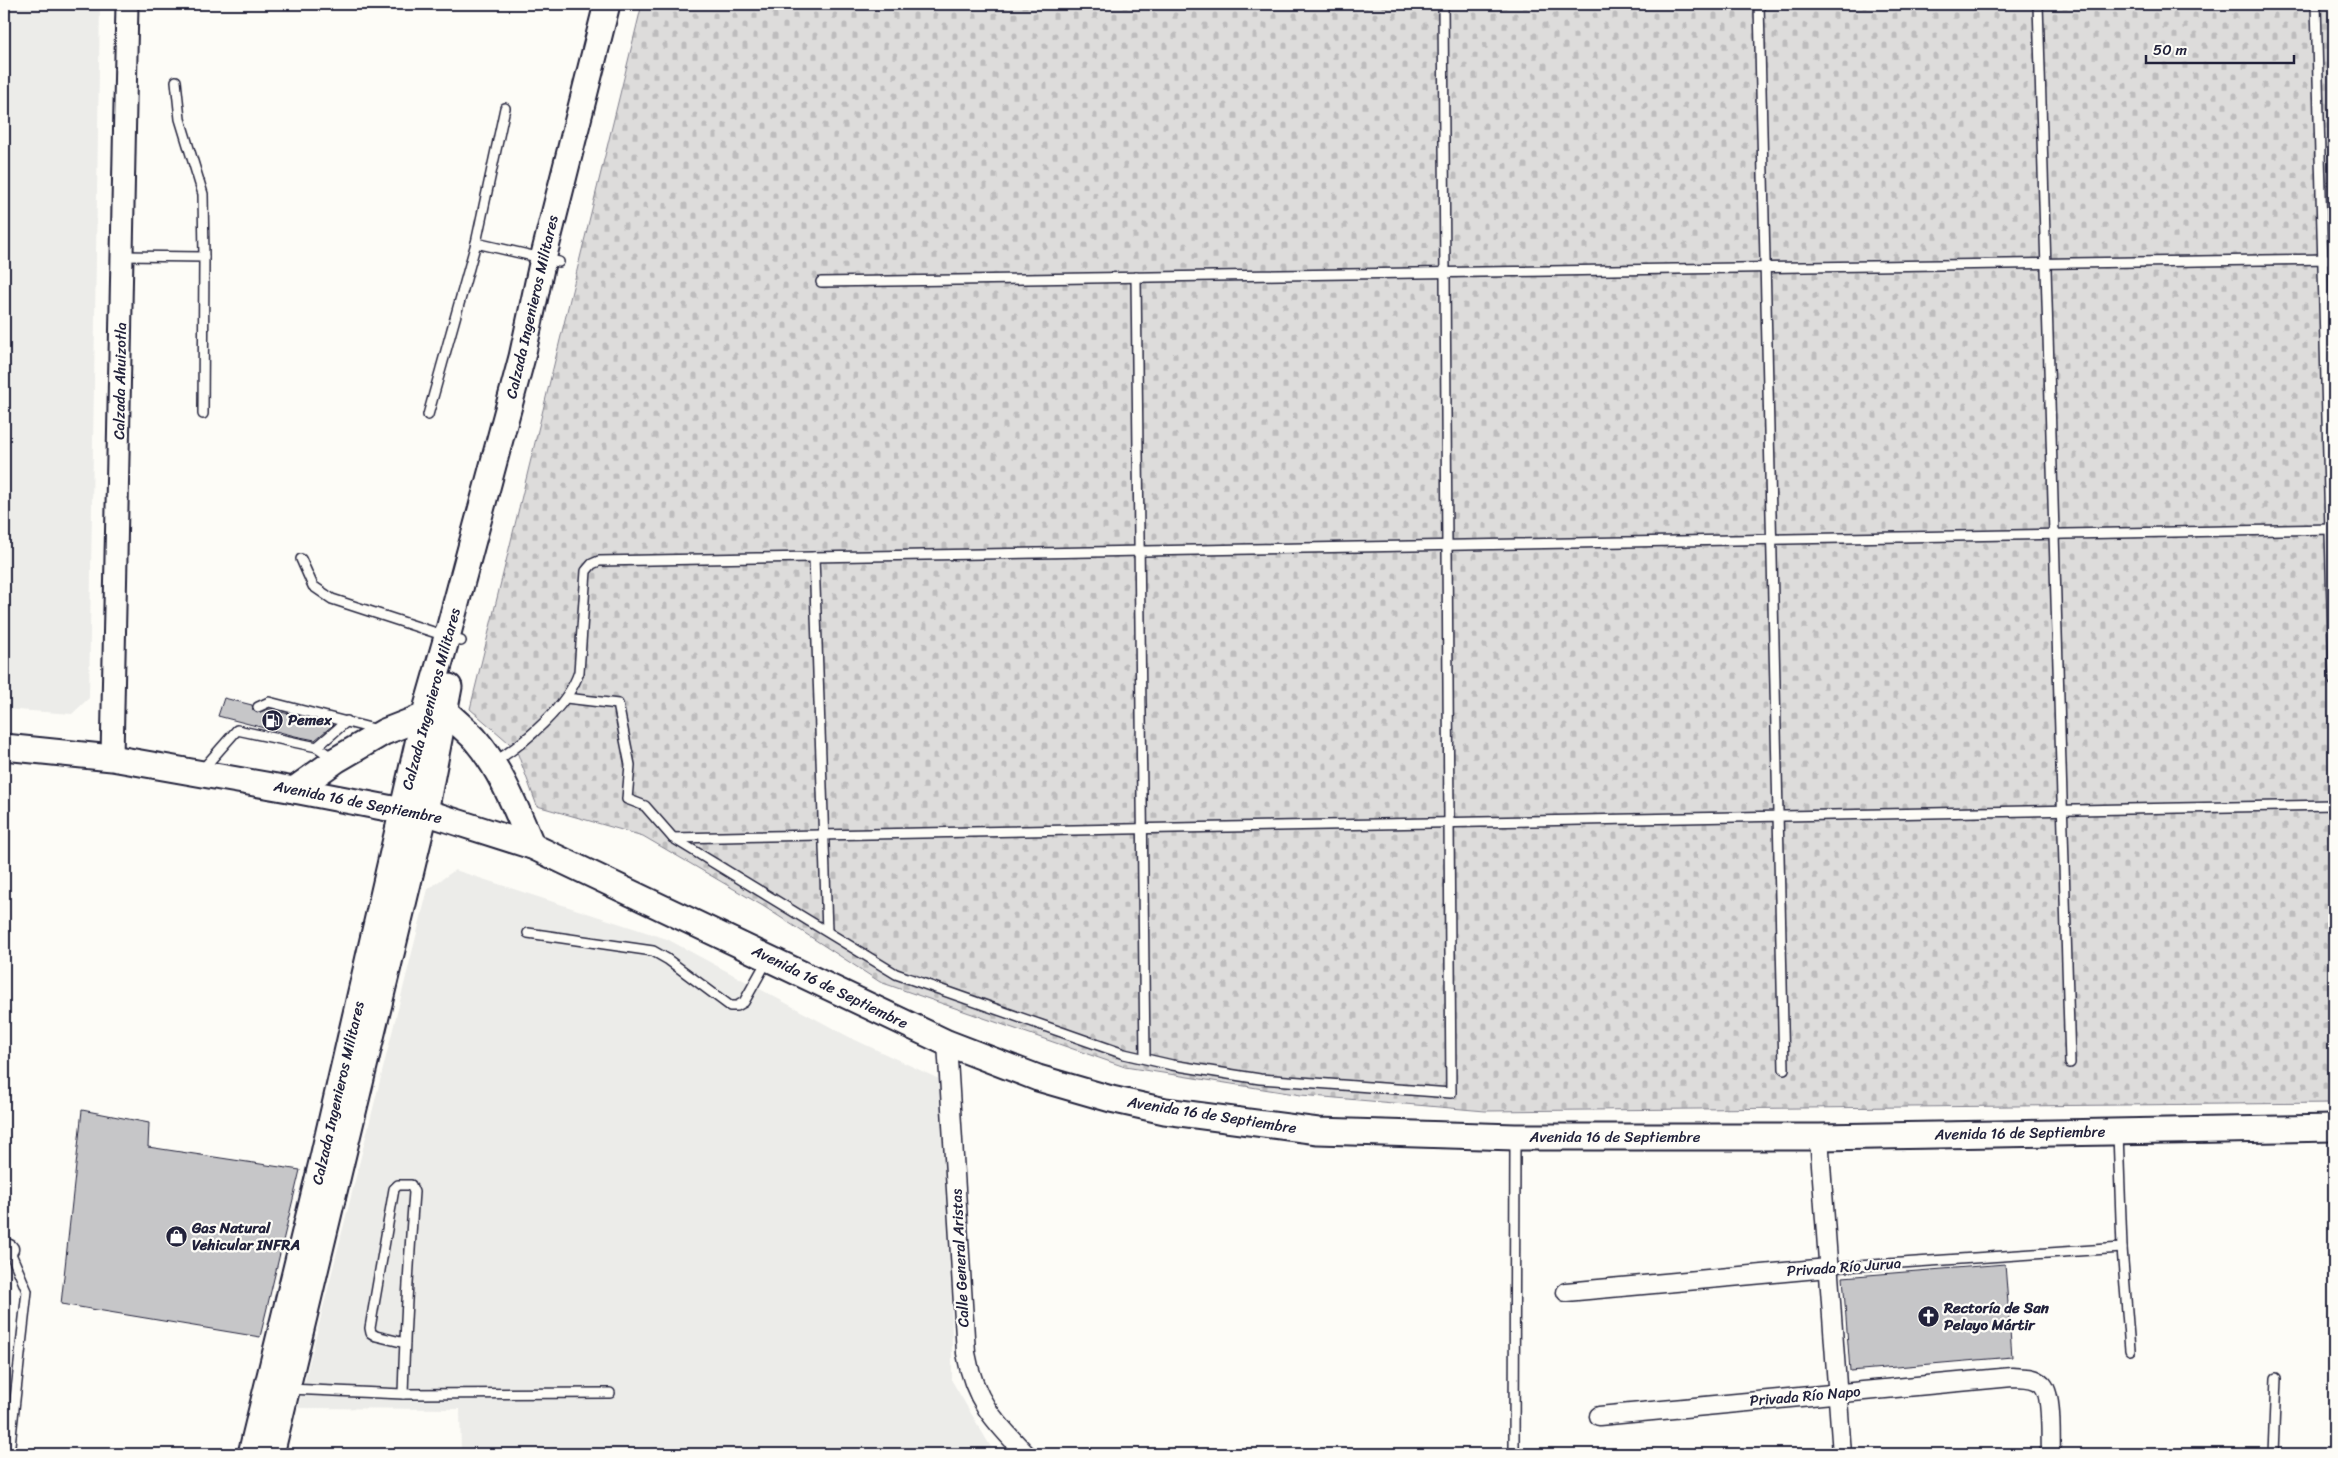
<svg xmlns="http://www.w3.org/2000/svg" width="2338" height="1458" viewBox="0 0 2338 1458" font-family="Sriracha,sans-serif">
<defs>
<pattern id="cemetery-stones" width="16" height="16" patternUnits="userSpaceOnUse" patternTransform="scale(1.25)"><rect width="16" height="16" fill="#dddcdb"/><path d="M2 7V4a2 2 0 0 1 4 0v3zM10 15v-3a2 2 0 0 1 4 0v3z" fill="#bdbcbd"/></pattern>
</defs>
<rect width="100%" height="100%" fill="#fdfcf7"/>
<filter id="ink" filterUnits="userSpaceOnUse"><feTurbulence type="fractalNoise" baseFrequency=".02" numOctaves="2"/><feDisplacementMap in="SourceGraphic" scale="10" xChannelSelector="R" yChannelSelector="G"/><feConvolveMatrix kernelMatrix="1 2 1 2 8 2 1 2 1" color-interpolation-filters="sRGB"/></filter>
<g filter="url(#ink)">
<g fill="#ecece9">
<path d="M 4,4 L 100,4 L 89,698 L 72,714 L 4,709 Z"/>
<path d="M 455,870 L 667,939 L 851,1038 L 939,1079 L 951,1173 L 952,1381 L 992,1449 L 998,1454 L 461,1454 L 460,1409 L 298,1408 L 428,889 Z"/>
</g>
<path fill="url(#cemetery-stones)" stroke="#807f8b" d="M 642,4 L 2334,4 L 2334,1103 L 1485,1111 L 1301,1095 L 1125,1067 L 880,982 L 763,906 L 643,836 L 537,806 L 516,749 L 470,709 Z"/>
<g fill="#c6c6c8" stroke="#22223b">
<path d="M 224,698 L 252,705 L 253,710 L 257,713 L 269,709 L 333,725 L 315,740 L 295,736 L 218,716 Z"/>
<path d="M 82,1110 L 149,1123 L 148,1147 L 300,1170 L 260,1337 L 61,1304 Z"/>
<path d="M 2005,1264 L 2012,1357 L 1850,1371 L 1843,1277 Z"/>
</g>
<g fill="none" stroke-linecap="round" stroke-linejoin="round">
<defs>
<g id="service">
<path d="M 1759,4 L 1784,1069"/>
<path d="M 2038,4 L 2070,1063"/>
<path d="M 2316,4 L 2334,681"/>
<path d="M 176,81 L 180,119 L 203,194 L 204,257"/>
<path d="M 505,108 L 476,243 L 559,262"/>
<path d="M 122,256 L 204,257 L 203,414"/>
<path d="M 1136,277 L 1145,1058"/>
<path d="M 821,282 L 2334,259"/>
<path d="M 428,415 L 476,243"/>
<path d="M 814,557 L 827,931"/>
<path d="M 301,559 L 313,586 L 332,599 L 461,641"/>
<path d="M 566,698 L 618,704 L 630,765 L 627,799 L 645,806 L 673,838 L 896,974 L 1124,1054 L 1172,1065 L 1260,1079 L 1451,1093 L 1443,4"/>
<path d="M 258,707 L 269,702 L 378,730"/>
<path d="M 317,747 L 347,721"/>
<path d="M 494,762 C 524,744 568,706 579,672 L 586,571 L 592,564 L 599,561 L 2334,529"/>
<path d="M 201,771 L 237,730 L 317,747 L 334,759"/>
<path d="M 673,838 L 2334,805"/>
<path d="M 528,933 L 653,951 L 667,959 L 730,1006 L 737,1006 L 744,1002 L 768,959"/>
<path d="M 2118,1133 L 2122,1248 L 2130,1350"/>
<path d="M 9,1249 L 27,1291 L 9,1454"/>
<path d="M 1828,1268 L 2122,1248"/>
<path d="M 289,1389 L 403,1394 L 610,1393"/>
<path d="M 403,1394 C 405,1326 409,1260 414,1192 L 411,1185 L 398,1185 L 394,1189 L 370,1328 L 371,1333 L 376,1336 L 405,1343"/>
<path d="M 1514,1454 L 1515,1140"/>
<path d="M 2273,1454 L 2276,1378"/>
</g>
<g id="minor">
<path d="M 947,1043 L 966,1353 C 974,1400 994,1421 1026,1454"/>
<path d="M 1819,1137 L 1842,1454"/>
<path d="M 4,1247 L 9,1249"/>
<path d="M 1566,1292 L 1828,1268"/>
<path d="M 1599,1416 L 2012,1377 C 2022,1378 2034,1376 2042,1384 C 2053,1394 2050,1439 2051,1454"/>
</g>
<path id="tertiary" d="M 112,758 L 127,4"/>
<g id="secondary">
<path d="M 4,747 L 112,758 L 294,790 L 403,811 L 425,812 L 532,846 L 947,1043 L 1038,1078 L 1111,1099 L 1165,1111 L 1318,1131 L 1515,1137 L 1819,1137 L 2334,1128"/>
<path d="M 294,790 L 336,760 L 384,732 L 443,709 C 453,719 464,728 474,738 C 501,769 516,809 532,846"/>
<path d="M 251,1454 L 322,1162 L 424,717 L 447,637 L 522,357 L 543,259 L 607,4"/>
<path d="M 271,1454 L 425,812 L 449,687"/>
</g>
</defs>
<use href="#service" stroke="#22223b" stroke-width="12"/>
<use href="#minor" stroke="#22223b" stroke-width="21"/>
<use href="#tertiary" stroke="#22223b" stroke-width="25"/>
<use href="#secondary" stroke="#22223b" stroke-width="29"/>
<use href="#service" stroke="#fdfcf7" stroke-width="9"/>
<use href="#minor" stroke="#fdfcf7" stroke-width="18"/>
<use href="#tertiary" stroke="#fdfcf7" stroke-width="21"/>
<use href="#secondary" stroke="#fdfcf7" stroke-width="25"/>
</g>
</g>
<defs>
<symbol id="fuel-disc" viewBox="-11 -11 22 22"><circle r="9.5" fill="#22223b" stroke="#fdfcf7"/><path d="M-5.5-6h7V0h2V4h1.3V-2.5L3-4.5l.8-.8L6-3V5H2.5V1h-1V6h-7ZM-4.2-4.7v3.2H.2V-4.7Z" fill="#fff"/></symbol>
<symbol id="shop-disc" viewBox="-11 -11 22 22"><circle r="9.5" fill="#22223b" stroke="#fdfcf7"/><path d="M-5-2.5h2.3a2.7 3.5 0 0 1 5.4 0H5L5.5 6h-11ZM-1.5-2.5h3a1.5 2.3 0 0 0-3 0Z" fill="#fff"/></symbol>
<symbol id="church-disc" viewBox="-11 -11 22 22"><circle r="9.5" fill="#22223b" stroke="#fdfcf7"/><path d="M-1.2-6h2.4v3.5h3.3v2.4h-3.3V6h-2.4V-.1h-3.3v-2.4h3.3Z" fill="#fff"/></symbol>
</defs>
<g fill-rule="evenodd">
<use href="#fuel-disc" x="260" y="708" width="25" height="25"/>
<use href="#shop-disc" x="164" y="1224" width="25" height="25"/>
<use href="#church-disc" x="1916" y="1304" width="25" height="25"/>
</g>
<g text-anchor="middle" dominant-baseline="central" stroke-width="4.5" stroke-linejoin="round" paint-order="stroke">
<g font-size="15" fill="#22223b" stroke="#fdfcf7">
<text transform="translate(532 307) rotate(-77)">Calzada Ingenieros Militares</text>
<text transform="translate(120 381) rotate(-89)">Calzada Ahuizotla</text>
<text transform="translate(431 699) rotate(-75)">Calzada Ingenieros Militares</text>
<text transform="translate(358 802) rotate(11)">Avenida 16 de Septiembre</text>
<text transform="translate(830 987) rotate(26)">Avenida 16 de Septiembre</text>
<text transform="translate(338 1093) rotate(-77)">Calzada Ingenieros Militares</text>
<text transform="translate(1212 1115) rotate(9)">Avenida 16 de Septiembre</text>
<text transform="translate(2020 1133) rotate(-1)">Avenida 16 de Septiembre</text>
<text x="1615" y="1137">Avenida 16 de Septiembre</text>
<text transform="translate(960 1258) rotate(-93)">Calle General Aristas</text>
<text transform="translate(1844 1267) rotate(-4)">Privada Río Jurua</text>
<text transform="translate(1805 1396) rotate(-5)">Privada Río Napo</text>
</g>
<g font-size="15" font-weight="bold" fill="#22223b" stroke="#fdfcf7" text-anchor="start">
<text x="288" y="720">Pemex</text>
<text x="192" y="1228">Gas Natural<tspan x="192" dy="17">Vehicular INFRA</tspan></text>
<text x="1944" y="1308">Rectoría de San<tspan x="1944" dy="17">Pelayo Mártir</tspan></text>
</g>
</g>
<rect width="2338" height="1458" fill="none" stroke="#fdfcf7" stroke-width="20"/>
<rect x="10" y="10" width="2318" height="1438" fill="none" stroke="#22223b" stroke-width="2" filter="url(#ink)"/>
<path d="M2146 55v8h148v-8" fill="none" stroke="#22223b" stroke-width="2.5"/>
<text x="2153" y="55" font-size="15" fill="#22223b" stroke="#fdfcf7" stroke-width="4" paint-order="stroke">50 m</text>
</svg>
